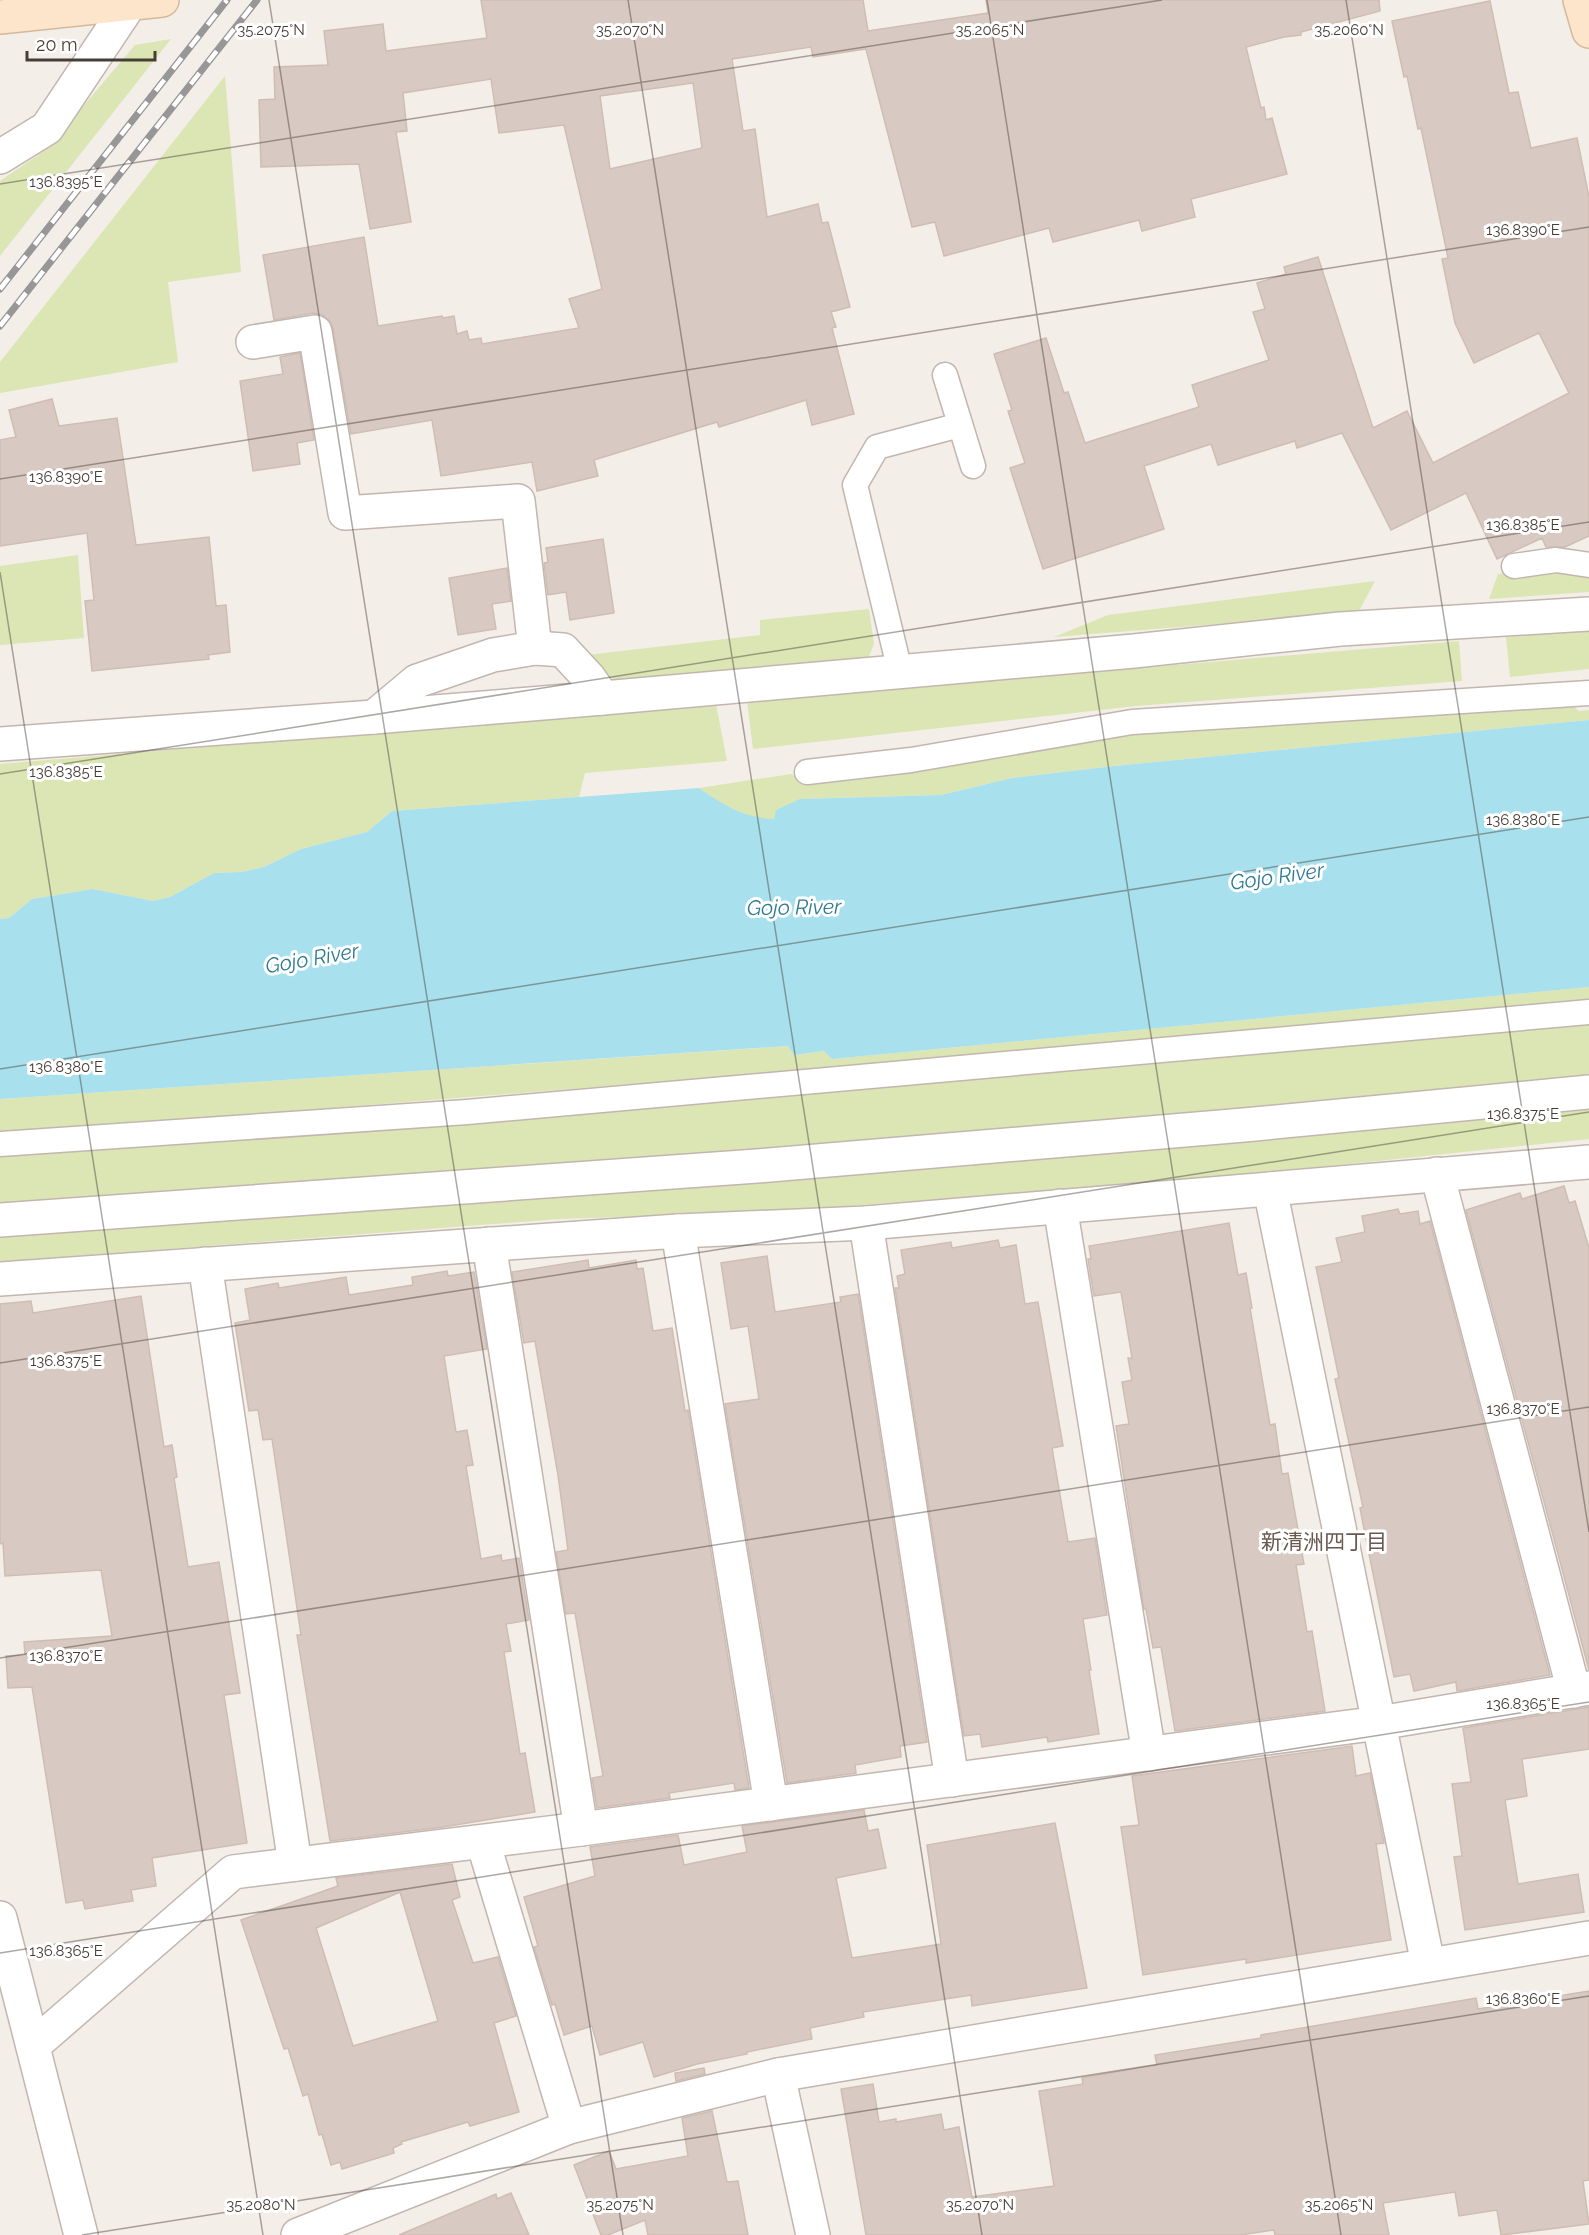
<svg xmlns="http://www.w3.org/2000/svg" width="1589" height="2235" viewBox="0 0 1589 2235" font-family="Raleway,'Noto Sans JP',sans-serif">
<rect width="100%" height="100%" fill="#f4eee9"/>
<g fill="#dbe6b4">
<path d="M 171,39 L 0,256 L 0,181 L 47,149 L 135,45 Z"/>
<path d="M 225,76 L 241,272 L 168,282 L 178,362 L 0,393 L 0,362 Z"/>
<path d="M 78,555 L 84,638 L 0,645 L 0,566 Z"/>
<path d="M 1554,568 L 1589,574 L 1589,592 L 1489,599 L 1498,574 Z"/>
<path d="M 1375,581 L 1358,613 L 1054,637 L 1108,615 Z"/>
<path d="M 869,609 L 874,644 L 867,661 L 621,682 L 603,674 L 587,655 L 760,635 L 760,620 Z"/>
<path d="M 1589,630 L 1589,669 L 1510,677 L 1506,637 Z"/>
<path d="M 1459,641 L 1462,681 L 1136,706 L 753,749 L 747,701 Z"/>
<path d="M 716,704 L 727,761 L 585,773 L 579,797 L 392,811 L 367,832 L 301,849 L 264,867 L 241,872 L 214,873 L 170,897 L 153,901 L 93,889 L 32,899 L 9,918 L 0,919 L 0,764 Z"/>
<path d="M 1571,704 L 1579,711 L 1589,710 L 1589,720 L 1114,766 L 1012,778 L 941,795 L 801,799 L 774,819 L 756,819 L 725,806 L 699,788 L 791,774 L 807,782 L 864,779 L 930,766 L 1129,735 Z"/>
<path d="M 1589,987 L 1589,999 L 761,1074 L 0,1134 L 0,1099 L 789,1046 L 794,1055 L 825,1051 L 832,1059 Z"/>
<path d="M 1589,1021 L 1589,1078 L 743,1155 L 0,1204 L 0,1152 Z"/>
<path d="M 1589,1107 L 1589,1139 L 1176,1182 L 752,1213 L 559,1219 L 0,1262 L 0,1237 L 740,1181 Z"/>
</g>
<path fill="#a8e1ed" d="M 1589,720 L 1589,987 L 832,1059 L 824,1051 L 794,1055 L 788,1046 L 0,1099 L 0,919 L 9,918 L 32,899 L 93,889 L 153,901 L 170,897 L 214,873 L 241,872 L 264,867 L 301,849 L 367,832 L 392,811 L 699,788 C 723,805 744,818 774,819 L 776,810 L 800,799 L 941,795 L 1012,778 L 1114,766 Z"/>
<g fill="#d8cac2" stroke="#cfbdb2" stroke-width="1.5" fill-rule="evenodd">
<path d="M 481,0 L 863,0 L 868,31 L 988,13 L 986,0 L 1379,0 L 1380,11 L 1301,32 L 1301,35 L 1284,37 L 1246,47 L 1261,108 L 1264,107 L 1266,120 L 1272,118 L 1287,174 L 1191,199 L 1195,217 L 1142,231 L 1139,220 L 1053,242 L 1049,228 L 944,256 L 935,222 L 912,227 L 866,49 L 813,57 L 811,47 L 732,59 L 743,131 L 755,129 L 767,217 L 818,204 L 822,223 L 828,222 L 850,307 L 831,312 L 836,327 L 832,328 L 854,414 L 812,425 L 806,400 L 719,427 L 717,422 L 594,460 L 598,476 L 537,491 L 532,462 L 441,476 L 432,420 L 351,434 L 333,329 L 330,321 L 322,315 L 313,313 L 274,320 L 263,255 L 364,237 L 378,326 L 442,316 L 443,318 L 454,316 L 457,334 L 467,331 L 469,340 L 481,338 L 482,344 L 579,328 L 569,299 L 602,289 L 564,125 L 499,133 L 491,79 L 403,93 L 407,131 L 396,132 L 411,222 L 370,229 L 359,164 L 261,167 L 259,100 L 275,99 L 274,67 L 328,65 L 324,31 L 383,24 L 386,51 L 487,38 ZM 693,83 L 702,148 L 610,169 L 600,96 Z"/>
<path d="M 1490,1 L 1509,93 L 1518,92 L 1531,148 L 1577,138 L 1589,197 L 1589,536 L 1565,547 L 1546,547 L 1542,538 L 1497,559 L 1466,493 L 1391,530 L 1342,433 L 1297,448 L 1295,441 L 1218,465 L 1211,444 L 1144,466 L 1164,529 L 1043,569 L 1010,468 L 1025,463 L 1008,411 L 1012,410 L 994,354 L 1046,338 L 1064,393 L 1068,392 L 1085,443 L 1199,407 L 1192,385 L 1269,360 L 1253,312 L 1265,309 L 1257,283 L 1286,274 L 1284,267 L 1318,257 L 1373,428 L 1407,411 L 1433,463 L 1569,393 L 1539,333 L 1474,363 L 1455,323 L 1442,259 L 1448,258 L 1421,128 L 1418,129 L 1407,76 L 1404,77 L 1392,21 Z"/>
<path d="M 300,353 L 314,440 L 297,443 L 300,464 L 253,471 L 240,381 L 283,374 L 280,357 Z"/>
<path d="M 52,399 L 59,426 L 117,418 L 136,545 L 209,537 L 216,606 L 226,605 L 230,652 L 208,655 L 209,659 L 92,671 L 85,601 L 94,600 L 87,533 L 0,546 L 0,440 L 16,437 L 9,410 Z"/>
<path d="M 603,539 L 614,613 L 570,620 L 566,592 L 548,595 L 544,563 L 548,562 L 546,548 Z"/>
<path d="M 507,568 L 511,601 L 492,604 L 496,629 L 458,635 L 449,578 Z"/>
<path d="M 1564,1186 L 1569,1203 L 1575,1201 L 1589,1248 L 1589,1670 L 1466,1210 L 1520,1193 L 1522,1199 Z"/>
<path d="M 1398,1209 L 1400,1214 L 1418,1211 L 1420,1224 L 1430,1221 L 1550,1675 L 1457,1691 L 1456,1682 L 1414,1691 L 1410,1674 L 1394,1677 L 1365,1534 L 1360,1508 L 1363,1507 L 1335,1379 L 1339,1378 L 1316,1267 L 1342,1262 L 1336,1238 L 1365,1232 L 1362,1216 Z"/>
<path d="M 1229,1223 L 1238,1275 L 1246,1273 L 1252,1308 L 1250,1308 L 1270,1425 L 1275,1424 L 1282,1474 L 1288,1473 L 1304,1564 L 1296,1565 L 1307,1632 L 1312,1631 L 1325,1711 L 1175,1731 L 1161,1647 L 1153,1648 L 1146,1609 L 1144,1609 L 1116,1426 L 1129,1424 L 1122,1382 L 1132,1380 L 1128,1358 L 1132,1358 L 1121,1292 L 1094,1296 L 1088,1259 L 1091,1259 L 1089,1246 Z"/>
<path d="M 998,1240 L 1000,1248 L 1016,1245 L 1025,1304 L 1038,1302 L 1063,1446 L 1052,1448 L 1068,1542 L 1095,1538 L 1107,1615 L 1083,1619 L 1091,1670 L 1089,1670 L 1099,1734 L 1048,1742 L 1047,1737 L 982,1747 L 980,1734 L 964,1736 L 895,1288 L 899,1288 L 897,1276 L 905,1274 L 901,1250 L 951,1242 L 952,1248 Z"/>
<path d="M 767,1256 L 775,1312 L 841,1302 L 840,1297 L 858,1294 L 927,1742 L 900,1746 L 901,1757 L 855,1765 L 856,1773 L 787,1783 L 725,1404 L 759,1399 L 748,1326 L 731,1329 L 721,1263 Z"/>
<path d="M 588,1260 L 589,1268 L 636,1260 L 637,1269 L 643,1268 L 653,1331 L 672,1328 L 685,1411 L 688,1410 L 749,1788 L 735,1790 L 734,1783 L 669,1793 L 670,1798 L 597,1808 L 592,1778 L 603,1776 L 575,1613 L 566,1614 L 556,1552 L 568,1550 L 558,1475 L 535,1341 L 524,1343 L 512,1272 Z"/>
<path d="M 447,1271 L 448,1276 L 474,1272 L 487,1349 L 444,1356 L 456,1432 L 467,1430 L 473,1465 L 466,1466 L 481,1559 L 501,1555 L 502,1561 L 519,1558 L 529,1620 L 506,1624 L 511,1651 L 504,1652 L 520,1754 L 525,1753 L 535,1812 L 443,1827 L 330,1841 L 297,1635 L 301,1635 L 272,1439 L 263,1440 L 258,1410 L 249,1411 L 235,1323 L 250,1320 L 245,1289 L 278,1283 L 279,1288 L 346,1277 L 349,1295 L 413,1285 L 412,1277 Z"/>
<path d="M 141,1296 L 164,1447 L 172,1445 L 177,1477 L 174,1478 L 188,1567 L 219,1562 L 240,1693 L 224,1695 L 247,1843 L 152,1858 L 156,1886 L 131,1890 L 133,1901 L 85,1909 L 83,1900 L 66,1903 L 32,1687 L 8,1688 L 6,1656 L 25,1655 L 24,1642 L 112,1636 L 101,1570 L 5,1576 L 3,1543 L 0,1544 L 0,1304 L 31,1301 L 33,1313 Z"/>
<path d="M 1589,1707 L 1589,1749 L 1522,1759 L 1527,1796 L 1505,1800 L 1518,1884 L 1578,1874 L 1584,1912 L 1465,1930 L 1454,1857 L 1462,1856 L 1452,1784 L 1471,1782 L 1463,1728 Z"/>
<path d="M 1352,1746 L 1356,1776 L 1370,1773 L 1384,1843 L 1376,1844 L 1391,1940 L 1246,1963 L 1246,1959 L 1143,1975 L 1121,1827 L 1139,1825 L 1132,1776 Z"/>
<path d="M 864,1810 L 868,1831 L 878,1829 L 886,1868 L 836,1878 L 852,1958 L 941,1944 L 927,1845 L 1055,1823 L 1087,1988 L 972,2006 L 971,1995 L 863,2012 L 864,2017 L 810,2028 L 812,2039 L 747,2052 L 747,2054 L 697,2064 L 654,2077 L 643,2042 L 600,2055 L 592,2026 L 564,2035 L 555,2004 L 552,2005 L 534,1947 L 538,1946 L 524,1897 L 595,1876 L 590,1847 L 678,1835 L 684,1865 L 747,1852 L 742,1826 Z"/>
<path d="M 452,1864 L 460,1897 L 452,1900 L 473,1963 L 498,1957 L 516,2016 L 494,2023 L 519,2112 L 470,2126 L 468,2122 L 401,2142 L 402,2144 L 393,2148 L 394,2153 L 342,2169 L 340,2162 L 331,2165 L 322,2134 L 319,2135 L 308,2094 L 303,2096 L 288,2048 L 284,2049 L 241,1920 L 338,1886 L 336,1878 ZM 400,1892 L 438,2021 L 353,2046 L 316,1928 Z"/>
<path d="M 1589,1991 L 1589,2180 L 1583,2181 L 1589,2224 L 1501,2235 L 1497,2210 L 1459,2216 L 1455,2192 L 1383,2203 L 1389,2235 L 1275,2235 L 1274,2230 L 1240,2235 L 866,2235 L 841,2089 L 873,2084 L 879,2122 L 896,2119 L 896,2122 L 941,2114 L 944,2130 L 959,2127 L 972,2197 L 1054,2186 L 1039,2091 L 1083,2084 L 1082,2078 L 1157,2065 L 1155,2055 L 1261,2038 L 1261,2035 L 1476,1998 L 1478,2009 Z"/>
<path d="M 704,2068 L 705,2074 L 676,2081 L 675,2073 Z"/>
<path d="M 712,2111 L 727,2182 L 738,2181 L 748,2235 L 648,2235 L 645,2220 L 608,2235 L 601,2235 L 574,2165 L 609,2151 L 616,2169 L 688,2156 L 682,2118 Z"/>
<path d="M 511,2193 L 529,2235 L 399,2235 L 496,2194 L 497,2199 Z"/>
</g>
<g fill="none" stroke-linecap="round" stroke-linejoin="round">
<defs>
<g id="lane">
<path d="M 945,375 L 973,466"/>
<path d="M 1514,566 L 1556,560 L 1589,565"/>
<path d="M 900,671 L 855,485 L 877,447 L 960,425"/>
<path d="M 807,772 L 911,760 L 1132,722 L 1589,693"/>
<path d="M 0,1144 L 467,1112 L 1589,1012"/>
</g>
<g id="street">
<path d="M 0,157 L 47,128 L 129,5"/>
<path d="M 253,342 L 315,332 L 345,513 L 518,501 L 535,648"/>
<path d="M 374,717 L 417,681 L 493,655 L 535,648 L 563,650 L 589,678 L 603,698"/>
<path d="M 0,744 L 374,717 L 603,698 L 1134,651 L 1340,629 L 1589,614"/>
<path d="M 1437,1174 L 1574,1691"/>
<path d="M 1270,1189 L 1428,1964"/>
<path d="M 1060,1206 L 1149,1754"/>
<path d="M 0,1220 L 757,1166 L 1244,1125 L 1589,1092"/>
<path d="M 866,1223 L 952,1780"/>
<path d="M 678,1231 L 771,1804"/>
<path d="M 489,1244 L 581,1829"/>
<path d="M 205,1264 L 295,1864"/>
<path d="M 0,1279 L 678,1231 L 866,1223 L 1589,1162"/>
<path d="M 483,1842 L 569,2127"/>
<path d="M 0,1918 L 81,2235"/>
<path d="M 33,2046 L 233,1872 L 581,1829 L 1379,1723 L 1589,1688"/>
<path d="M 778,2075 L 813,2235"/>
<path d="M 298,2235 L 569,2127 L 778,2075 L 1589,1938"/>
</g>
<g id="secondary">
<path d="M 1580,0 L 1589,31"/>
<path d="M 0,17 L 162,0"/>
</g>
</defs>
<use href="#lane" stroke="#c2b6af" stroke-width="27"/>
<use href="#street" stroke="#c2b6af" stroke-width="36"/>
<use href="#secondary" stroke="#d4b99d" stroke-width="36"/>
<use href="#lane" stroke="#fff" stroke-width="24"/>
<use href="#street" stroke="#fff" stroke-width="33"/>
<use href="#secondary" stroke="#fce5ca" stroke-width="33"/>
<defs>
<g id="rail">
<path d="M 0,289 L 227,0"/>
<path d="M 0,326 L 257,0"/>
</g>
</defs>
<use href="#rail" stroke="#979797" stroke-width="7"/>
<use href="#rail" stroke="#fff" stroke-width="4.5" stroke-dasharray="14" stroke-linecap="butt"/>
</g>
<path fill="none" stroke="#473d37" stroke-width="1.5" stroke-opacity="0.45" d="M 269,0 L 623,2235M 628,0 L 982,2235M 987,0 L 1341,2235M 1346,0 L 1589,1532M 0,184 L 1162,0M 0,479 L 1589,227M 0,572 L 263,2235M 0,774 L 1589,522M 0,1069 L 1589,817M 0,1363 L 1589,1112M 0,1658 L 1589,1407M 0,1953 L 1589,1702M 82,2235 L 1589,1996"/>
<g text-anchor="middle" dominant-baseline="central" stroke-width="6" stroke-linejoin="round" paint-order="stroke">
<g font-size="21" font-style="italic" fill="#2e7c8f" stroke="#fff">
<text transform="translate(1277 876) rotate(-8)">Gojo River</text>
<text transform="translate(794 907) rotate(-1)">Gojo River</text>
<text transform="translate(312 958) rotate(-10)">Gojo River</text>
</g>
<g font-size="21" fill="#69594f" stroke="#fff">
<text x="1324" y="1541">新清洲四丁目</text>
</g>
</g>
<g font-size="15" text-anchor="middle" fill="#473d37" stroke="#fff" stroke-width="6" stroke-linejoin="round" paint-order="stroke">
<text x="271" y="35">35.2075°N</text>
<text x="630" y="35">35.2070°N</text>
<text x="990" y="35">35.2065°N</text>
<text x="1349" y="35">35.2060°N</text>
<text x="66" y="187">136.8395°E</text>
<text x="1523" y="235">136.8390°E</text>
<text x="66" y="482">136.8390°E</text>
<text x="1523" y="530">136.8385°E</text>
<text x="66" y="777">136.8385°E</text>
<text x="1523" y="825">136.8380°E</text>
<text x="66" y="1072">136.8380°E</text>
<text x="1523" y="1119">136.8375°E</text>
<text x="66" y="1366">136.8375°E</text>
<text x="1523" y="1414">136.8370°E</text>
<text x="66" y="1661">136.8370°E</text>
<text x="1523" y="1709">136.8365°E</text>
<text x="66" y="1956">136.8365°E</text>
<text x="1523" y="2004">136.8360°E</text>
<text x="261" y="2210">35.2080°N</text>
<text x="620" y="2210">35.2075°N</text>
<text x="980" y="2210">35.2070°N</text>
<text x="1339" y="2210">35.2065°N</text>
</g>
<path d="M27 51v9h128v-9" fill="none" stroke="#473d37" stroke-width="3"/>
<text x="36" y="51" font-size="18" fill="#473d37" stroke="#ffffff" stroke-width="4.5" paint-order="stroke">20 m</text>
</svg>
